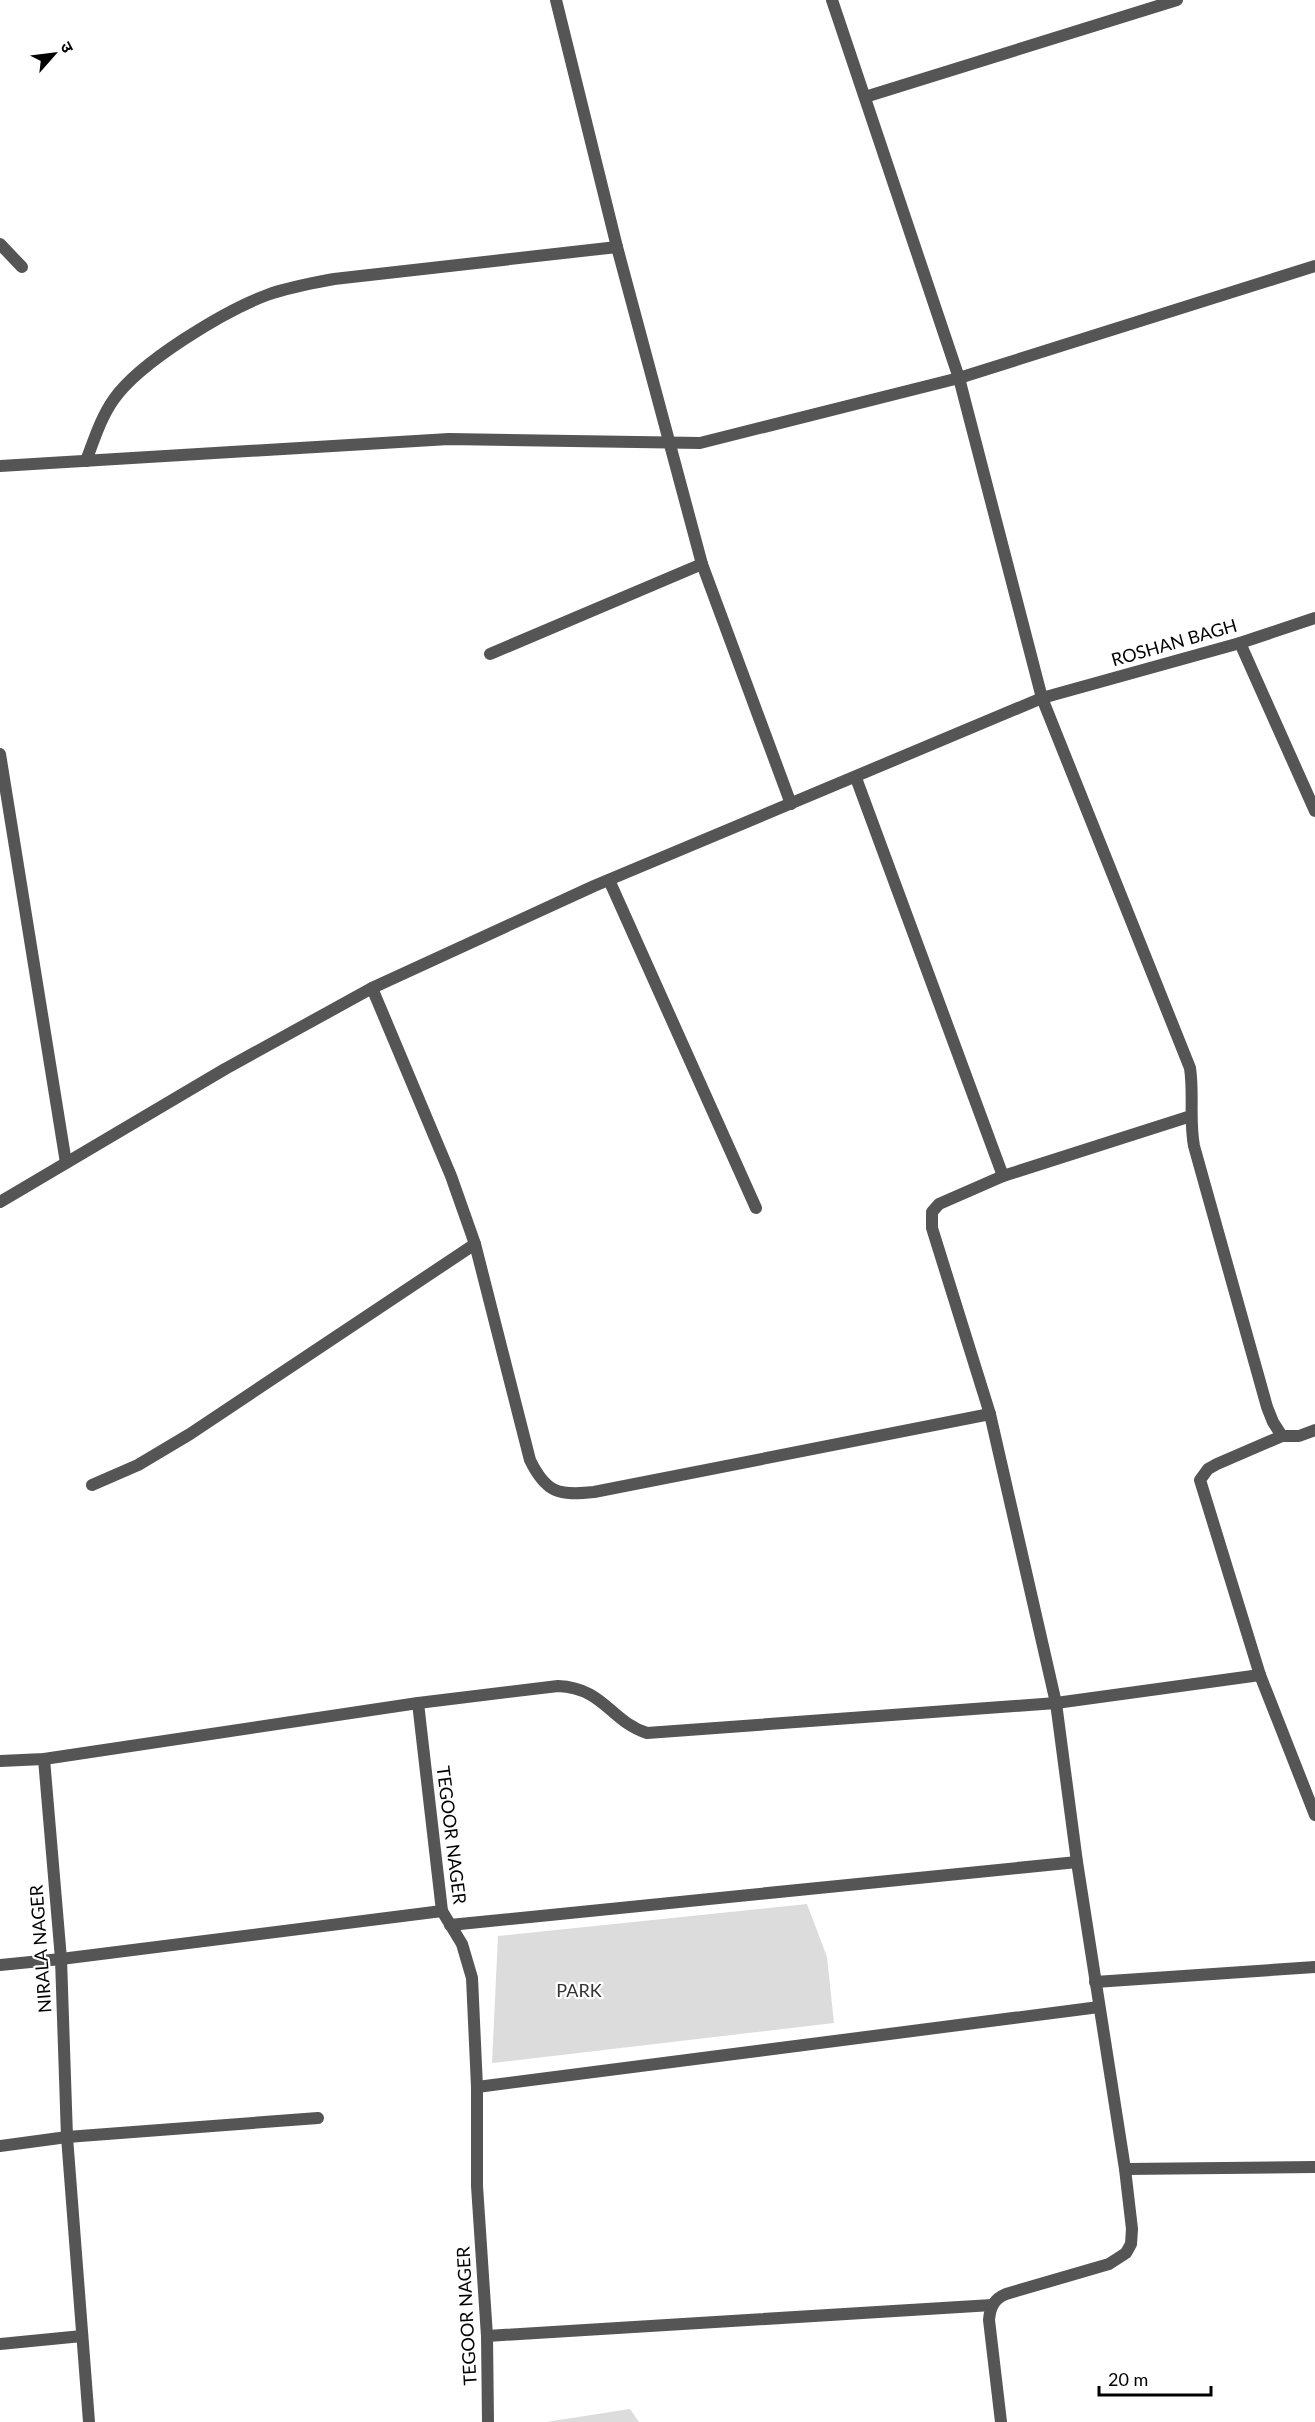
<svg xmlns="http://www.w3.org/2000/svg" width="1315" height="2422" viewBox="0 0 1315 2422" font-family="Lato,'Noto Sans Devanagari',sans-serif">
<rect width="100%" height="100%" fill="#fff"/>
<g fill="#dcdcdc">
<path d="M 807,1904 L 827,1957 L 834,2023 L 492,2063 L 498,1936 Z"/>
<path d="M 630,2409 L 639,2422 L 546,2422 Z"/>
</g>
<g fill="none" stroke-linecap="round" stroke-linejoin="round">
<g stroke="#555" stroke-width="12">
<path d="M 556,0 L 617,247 L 702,564 L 791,804"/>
<path d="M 832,0 L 959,378 L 1042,698 L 1190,1068 C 1194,1094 1189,1120 1194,1146 L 1267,1407 L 1273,1422 L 1282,1436 L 1299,1436 L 1315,1430"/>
<path d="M 865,97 L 1177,0"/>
<path d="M 0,244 L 22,267"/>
<path d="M 86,461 C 94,440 101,417 114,399 C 140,362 224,311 267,295 C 289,287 312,283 334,279 L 617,247"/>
<path d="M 0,466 L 449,439 L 700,443 L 959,378 L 1315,266"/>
<path d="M 1240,643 L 1315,811"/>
<path d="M 490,654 L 702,564"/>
<path d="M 0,754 L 66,1163"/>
<path d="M 856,778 L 1003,1176 L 1191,1116"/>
<path d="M 609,880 L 756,1208"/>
<path d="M 372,988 L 451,1176 L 475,1244 L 530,1460 C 546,1493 559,1496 594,1492 L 990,1414"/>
<path d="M 0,1202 L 225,1069 L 372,988 L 594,886 L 1042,698 L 1240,643 L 1315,618"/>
<path d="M 1282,1436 L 1217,1464 L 1208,1469 L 1200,1480 L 1260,1675 L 1315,1815"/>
<path d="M 92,1485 L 138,1465 L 190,1434 L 475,1244"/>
<path d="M 418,1703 L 558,1686 C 604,1688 610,1721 647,1733 L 1056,1703 L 1260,1675"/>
<path d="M 44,1759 L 61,1959 L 67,2137 L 89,2422"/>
<path d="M 0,1761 L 44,1759 L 418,1703 L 442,1911 L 462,1944 L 472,1978 L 477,2087 L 477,2186 L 487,2336 L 488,2422"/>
<path d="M 450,1925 L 1077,1862"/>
<path d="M 0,1965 L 61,1959 L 442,1911"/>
<path d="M 1095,1982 L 1315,1967"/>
<path d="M 477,2087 L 1099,2007"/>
<path d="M 0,2146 L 67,2137 L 318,2118"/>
<path d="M 1125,2169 L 1315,2167"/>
<path d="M 487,2336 L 992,2305"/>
<path d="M 0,2344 L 82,2336"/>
<path d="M 1001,2422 L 989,2320 C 990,2307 994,2299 1006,2294 L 1109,2264 L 1126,2253 L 1131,2244 L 1132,2229 L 1125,2169 L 1077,1862 L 1056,1703 L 990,1414 L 932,1228 L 932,1212 L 939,1204 L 1003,1176"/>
</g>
</g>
<g text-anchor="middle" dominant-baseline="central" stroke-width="4.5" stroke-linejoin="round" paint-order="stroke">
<g font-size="18" fill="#000" stroke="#fff">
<text transform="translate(1174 642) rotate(-16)">ROSHAN BAGH</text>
<text transform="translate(452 1835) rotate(83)">TEGOOR NAGER</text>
<text transform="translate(40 1949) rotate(-94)">NIRALA NAGER</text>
<text transform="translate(466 2316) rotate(-93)">TEGOOR NAGER</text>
</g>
<g font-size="18" fill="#333" stroke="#fff">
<text x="579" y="1990">PARK</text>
</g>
</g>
<g transform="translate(54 54) rotate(62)" stroke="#ffffff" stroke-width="4.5" paint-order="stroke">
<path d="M0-4.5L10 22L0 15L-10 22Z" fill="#000000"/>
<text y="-9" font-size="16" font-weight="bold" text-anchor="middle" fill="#000000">उ</text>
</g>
<path d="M1099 2386v9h112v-9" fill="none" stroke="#000000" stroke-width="3"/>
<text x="1108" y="2386" font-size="18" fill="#000000" stroke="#ffffff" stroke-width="4.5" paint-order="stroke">20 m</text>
</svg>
